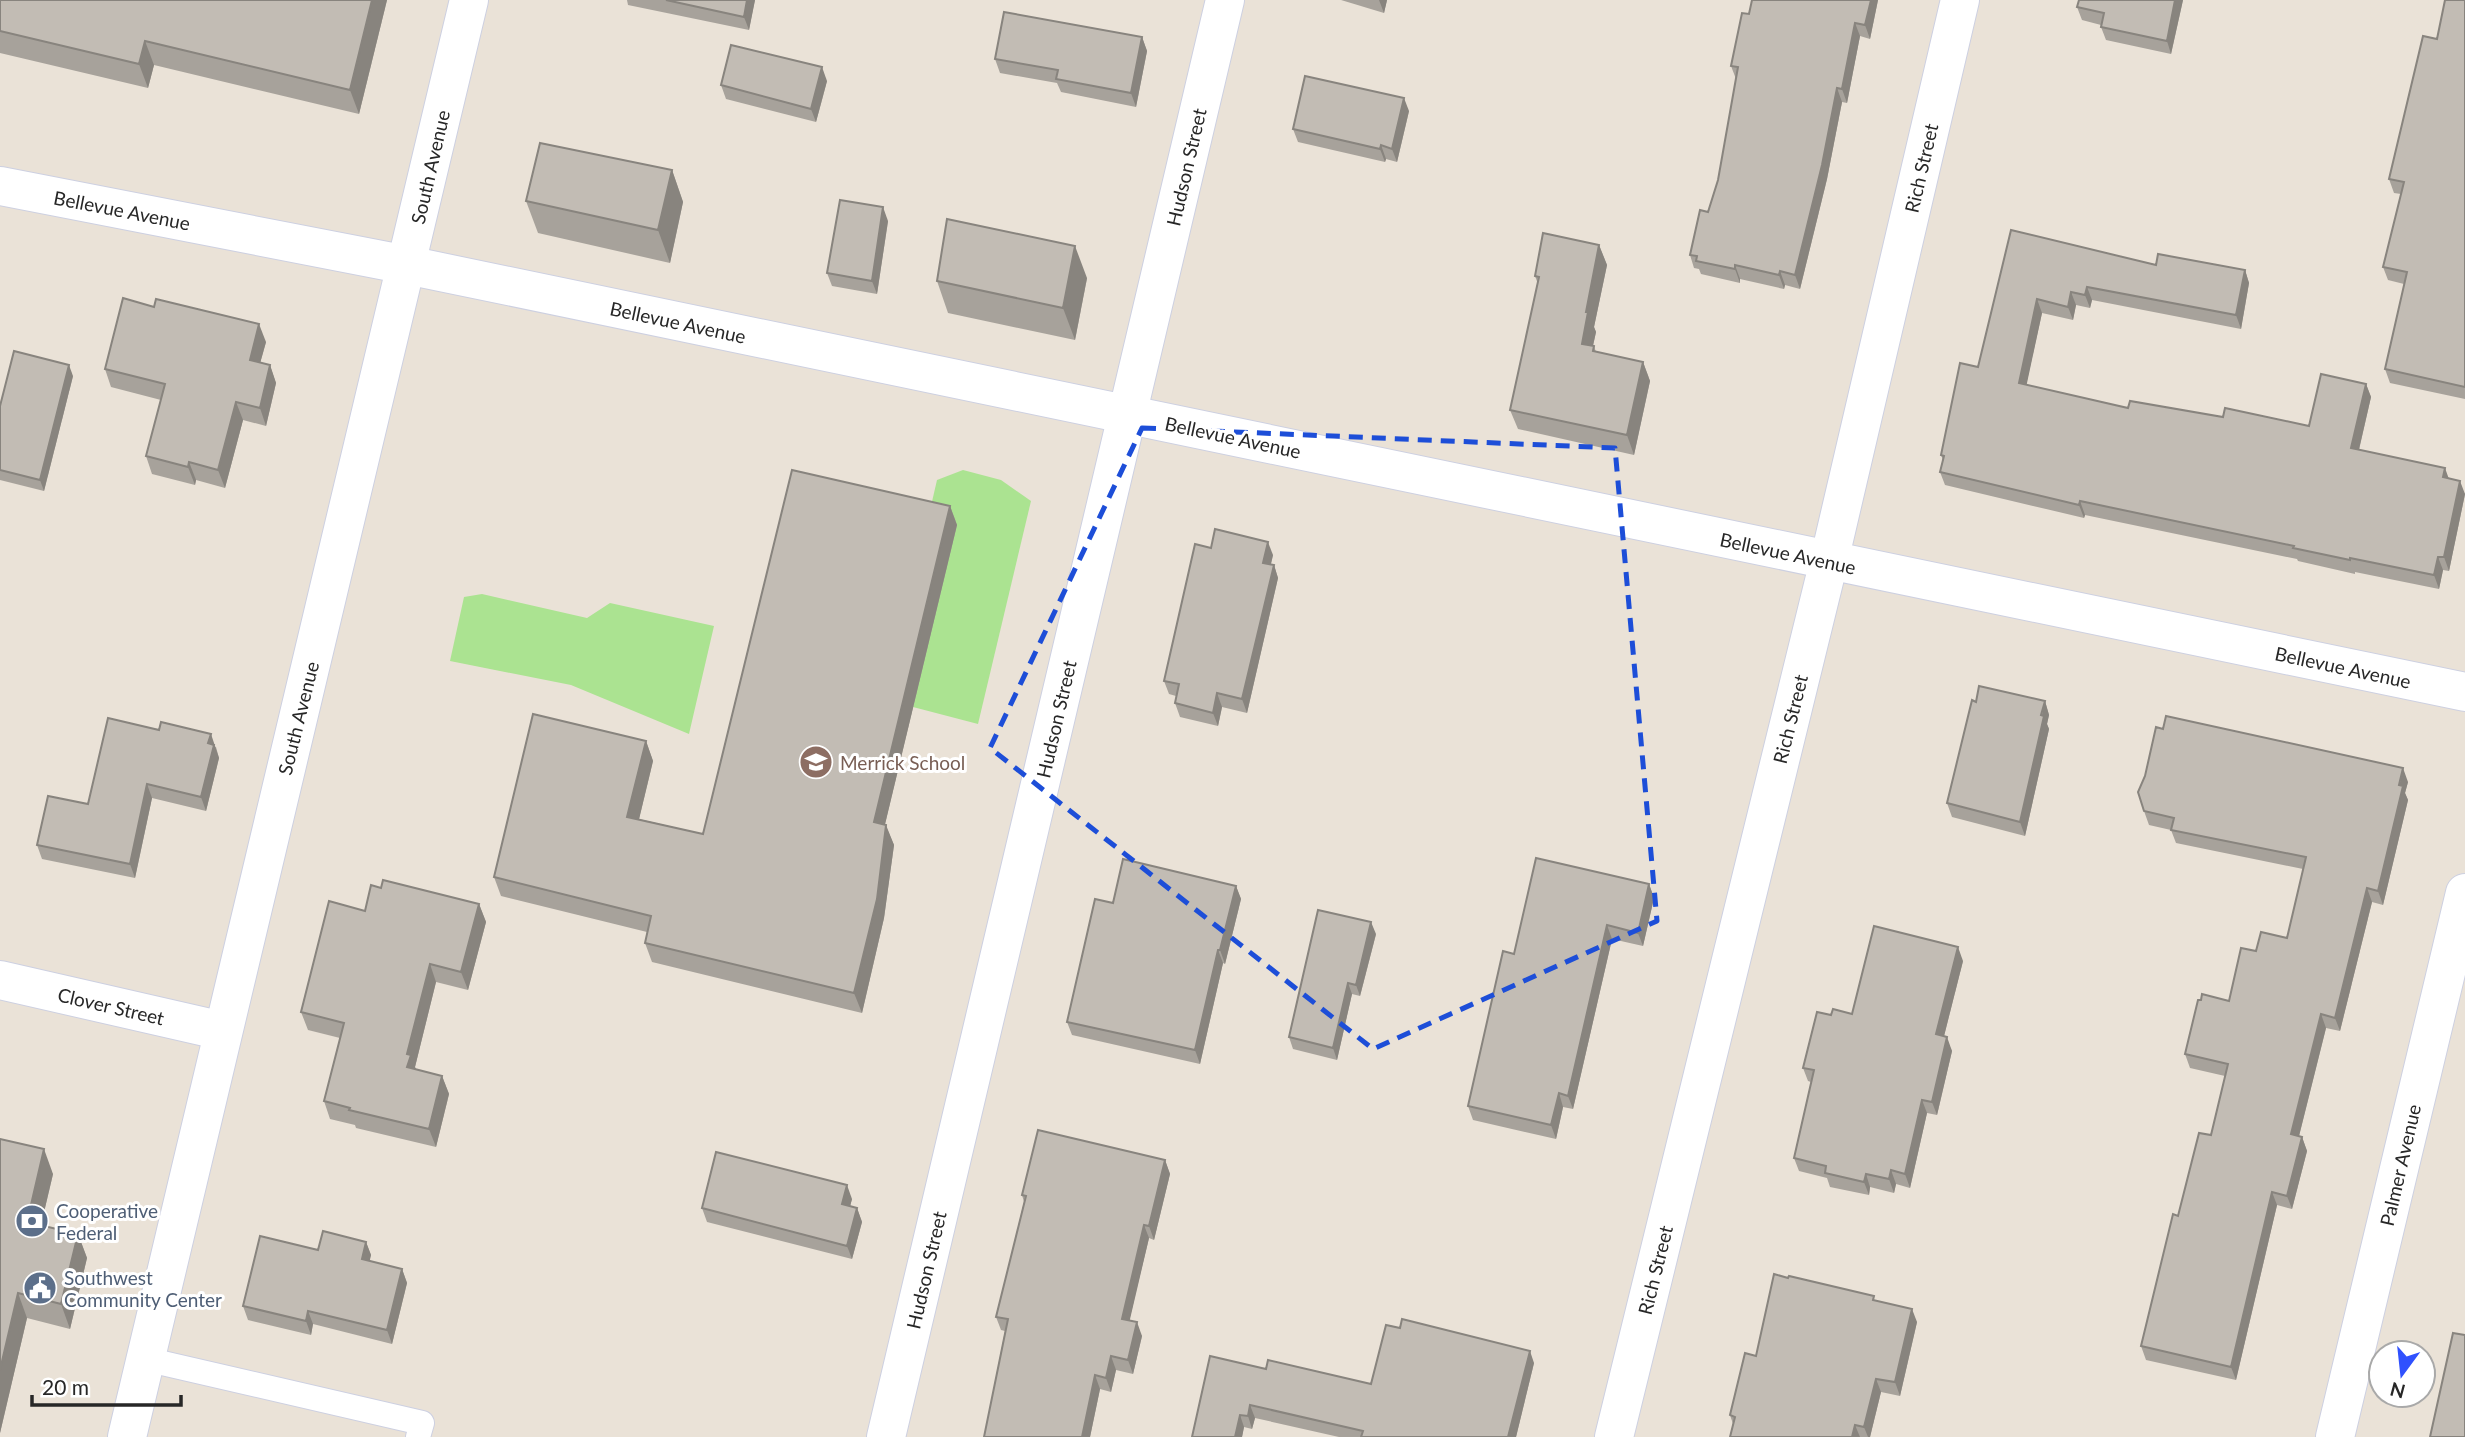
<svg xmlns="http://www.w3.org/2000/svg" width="2465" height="1437" viewBox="0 0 2465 1437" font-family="Lato,sans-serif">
<rect width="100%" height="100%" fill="#eae2d7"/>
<g fill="#abe391">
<path d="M 963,470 L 1001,480 L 1031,501 L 978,724 L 913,707 L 928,519 L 937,480 Z"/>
<path d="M 482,594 L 587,618 L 610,603 L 714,626 L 689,734 L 571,685 L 450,661 L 464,597 Z"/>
</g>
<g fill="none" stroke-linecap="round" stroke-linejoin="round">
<defs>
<path id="service" d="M 145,1359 L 422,1423 L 418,1437"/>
<g id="minor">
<path d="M 0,186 L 407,265 L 2465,692"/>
<path d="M 0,980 L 223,1031"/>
<path d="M 886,1437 L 1225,0"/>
<path d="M 1614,1437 L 1829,561 L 1960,0"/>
<path d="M 2335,1437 L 2465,893"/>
</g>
<path id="secondary" d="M 127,1437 L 469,0"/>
</defs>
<use href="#service" stroke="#cdd0e1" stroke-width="26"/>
<use href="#minor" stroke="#cdd0e1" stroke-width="40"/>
<use href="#secondary" stroke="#cdd0e1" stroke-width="40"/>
<use href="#service" stroke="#fff" stroke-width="24"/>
<use href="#minor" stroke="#fff" stroke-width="38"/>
<use href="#secondary" stroke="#fff" stroke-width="38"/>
</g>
<g fill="#a7a29b">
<path d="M 0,0 L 387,0 L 359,114 L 154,65 L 148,88 L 0,53 Z"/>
<path d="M 627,0 L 755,0 L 749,30 L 628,5 Z"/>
<path d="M 1341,0 L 1387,0 L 1384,13 Z"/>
<path d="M 1878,0 L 1870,39 L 1860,36 L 1847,103 L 1842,102 L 1827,179 L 1800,289 L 1785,285 L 1784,289 L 1740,279 L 1740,283 L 1701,274 L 1699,269 L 1694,268 L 1690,255 L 1708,212 L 1718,180 L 1736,79 L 1731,66 L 1749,14 Z"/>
<path d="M 2079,0 L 2183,0 L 2171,54 L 2106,40 L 2101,27 L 2101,25 L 2082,20 L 2077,7 Z"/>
<path d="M 2465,0 L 2465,399 L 2390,383 L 2385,369 L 2404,284 L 2388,280 L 2383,267 L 2401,194 L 2394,193 L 2389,179 L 2437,39 Z"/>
<path d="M 1142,37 L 1147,51 L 1136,107 L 1061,92 L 1057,83 L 1000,73 L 995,59 Z"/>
<path d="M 827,81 L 816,122 L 726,99 L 721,85 Z"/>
<path d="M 1409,111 L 1397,162 L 1386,159 L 1385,162 L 1298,142 L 1293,129 Z"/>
<path d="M 672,170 L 683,202 L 670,263 L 538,233 L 526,201 Z"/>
<path d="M 888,221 L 877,294 L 832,286 L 827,273 Z"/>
<path d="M 2011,230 L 2156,265 L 2245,270 L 2249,283 L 2241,329 L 2092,300 L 2090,308 L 2076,305 L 2073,320 L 2042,313 L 2026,385 L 2128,408 L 2309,426 L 2366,384 L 2371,397 L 2359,450 L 2449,478 L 2465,494 L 2449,571 L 2443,570 L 2439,589 L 2355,572 L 2355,574 L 2298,561 L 2297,559 L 2085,515 L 2084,518 L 1945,485 L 1940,472 L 1943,460 L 1941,455 L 1978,367 Z"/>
<path d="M 1599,245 L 1607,265 L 1594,327 L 1596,332 L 1593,346 L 1594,346 L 1596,352 L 1643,362 L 1650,381 L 1634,455 L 1518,429 L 1510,410 L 1538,284 L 1535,276 Z"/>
<path d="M 1087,278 L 1075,340 L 948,313 L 937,281 Z"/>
<path d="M 266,342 L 260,363 L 270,365 L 276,383 L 266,426 L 243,420 L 225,488 L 196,480 L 195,485 L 152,474 L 146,456 L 161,400 L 111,387 L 105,369 Z"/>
<path d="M 73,376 L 44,491 L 0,480 L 0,406 Z"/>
<path d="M 950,506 L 957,525 L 885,824 L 894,845 L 884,918 L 862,1013 L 652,962 L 645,943 L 647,932 L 501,896 L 494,877 L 646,741 L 653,761 L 639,819 L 703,834 Z"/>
<path d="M 1211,548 L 1273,555 L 1271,564 L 1274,565 L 1278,578 L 1247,713 L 1222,707 L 1218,726 L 1180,717 L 1175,703 L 1176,696 L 1169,694 L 1164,681 Z"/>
<path d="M 2045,701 L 2049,715 L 2047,724 L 2049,729 L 2025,836 L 1952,817 L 1947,803 L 1976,702 Z"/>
<path d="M 159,730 L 216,747 L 219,758 L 206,811 L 152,798 L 135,878 L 42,859 L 37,845 L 88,804 Z"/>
<path d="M 2408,782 L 2405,793 L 2408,800 L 2383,905 L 2372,902 L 2340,1031 L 2326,1028 L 2299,1136 L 2302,1137 L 2307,1151 L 2292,1209 L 2277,1205 L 2236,1380 L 2146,1360 L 2141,1346 L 2178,1216 L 2211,1135 L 2225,1076 L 2190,1068 L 2185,1054 L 2229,1001 L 2256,951 L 2287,938 L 2303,869 L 2176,843 L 2171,830 L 2149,825 L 2144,811 Z"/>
<path d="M 1649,884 L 1654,898 L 1643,946 L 1612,939 L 1573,1109 L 1563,1107 L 1556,1139 L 1473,1120 L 1468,1106 L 1514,954 Z"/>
<path d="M 1236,886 L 1241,899 L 1225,964 L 1223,963 L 1200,1064 L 1072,1035 L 1067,1022 L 1113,903 Z"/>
<path d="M 381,888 L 479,904 L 486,922 L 468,990 L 436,982 L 415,1067 L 416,1069 L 442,1076 L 449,1094 L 436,1147 L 356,1128 L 355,1125 L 330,1119 L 324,1101 L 340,1038 L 308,1030 L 301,1012 L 365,911 Z"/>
<path d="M 1376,934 L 1360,996 L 1352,994 L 1337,1060 L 1293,1049 L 1289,1037 Z"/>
<path d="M 1963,961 L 1944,1036 L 1952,1051 L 1937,1115 L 1927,1113 L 1910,1188 L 1896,1184 L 1894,1193 L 1870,1187 L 1869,1195 L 1830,1187 L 1827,1178 L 1799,1171 L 1794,1158 L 1811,1082 L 1808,1081 L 1803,1068 L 1831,1015 L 1852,1014 Z"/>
<path d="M 0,1139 L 53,1174 L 41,1225 L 78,1234 L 87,1258 L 70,1329 L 27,1318 L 0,1433 Z"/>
<path d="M 1165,1160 L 1170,1174 L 1154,1240 L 1149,1238 L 1129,1321 L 1142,1336 L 1133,1374 L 1116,1370 L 1111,1392 L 1100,1389 L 1090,1437 L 984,1437 L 1005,1331 L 1001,1330 L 996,1317 L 1024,1202 L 1022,1195 Z"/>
<path d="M 852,1199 L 850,1206 L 857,1208 L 862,1222 L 852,1259 L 707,1222 L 702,1208 Z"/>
<path d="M 366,1242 L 371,1255 L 369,1261 L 402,1269 L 407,1283 L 392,1344 L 313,1324 L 311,1335 L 248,1320 L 243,1306 L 318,1250 Z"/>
<path d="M 1876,1300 L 1917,1322 L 1900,1396 L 1881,1392 L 1870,1437 L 1730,1437 L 1733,1424 L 1730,1415 L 1756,1356 Z"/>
<path d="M 1400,1328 L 1534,1363 L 1516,1437 L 1339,1437 L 1255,1418 L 1252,1429 L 1244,1427 L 1242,1437 L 1192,1437 L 1266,1369 L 1371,1384 Z"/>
</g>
<g fill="#88847e">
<path d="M 372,0 L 387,0 L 359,114 L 350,90 Z"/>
<path d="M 747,0 L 755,0 L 749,30 L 744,17 Z"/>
<path d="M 1379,0 L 1387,0 L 1384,13 Z"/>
<path d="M 1871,0 L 1878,0 L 1870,39 L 1865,25 Z"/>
<path d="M 2175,0 L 2183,0 L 2171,54 L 2167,41 Z"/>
<path d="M 1855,23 L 1860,36 L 1847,103 L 1842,89 Z"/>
<path d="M 1142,37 L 1147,51 L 1136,107 L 1131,93 Z"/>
<path d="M 145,41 L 154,65 L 148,88 L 139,64 Z"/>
<path d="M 822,67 L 827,81 L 816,122 L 811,109 Z"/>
<path d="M 1837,88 L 1842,102 L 1827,179 L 1800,289 L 1795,275 Z"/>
<path d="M 1404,98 L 1409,111 L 1397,162 L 1392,149 Z"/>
<path d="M 1381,145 L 1386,159 L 1385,162 L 1380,149 Z"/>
<path d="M 672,170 L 683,202 L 670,263 L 658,230 Z"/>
<path d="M 883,207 L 888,221 L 877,294 L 872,281 Z"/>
<path d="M 1599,245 L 1607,265 L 1594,327 L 1596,332 L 1589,363 L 1582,344 L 1586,312 Z"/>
<path d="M 1075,246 L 1087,278 L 1075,340 L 1063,308 Z"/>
<path d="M 1735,265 L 1740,279 L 1740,283 L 1735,269 Z"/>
<path d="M 2245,270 L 2249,283 L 2241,329 L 2236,315 Z"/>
<path d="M 1780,271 L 1785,285 L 1784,289 L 1779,275 Z"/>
<path d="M 2087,287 L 2092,300 L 2090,308 L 2085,295 Z"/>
<path d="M 2071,292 L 2076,305 L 2073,320 L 2068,307 Z"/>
<path d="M 2037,299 L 2042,313 L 2024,397 L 2019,383 Z"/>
<path d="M 259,324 L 266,342 L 256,378 L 250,360 Z"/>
<path d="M 1643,362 L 1650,381 L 1634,455 L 1627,435 Z"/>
<path d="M 69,365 L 73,376 L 44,491 L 40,480 Z"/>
<path d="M 270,365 L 276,383 L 266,426 L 260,408 Z"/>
<path d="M 2366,384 L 2371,397 L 2356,462 L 2351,448 Z"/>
<path d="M 236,402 L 243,420 L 225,488 L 218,470 Z"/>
<path d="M 189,462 L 196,480 L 195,485 L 188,467 Z"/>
<path d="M 2445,468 L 2450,482 L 2443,477 Z"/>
<path d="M 2460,481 L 2465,494 L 2449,571 L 2444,557 Z"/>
<path d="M 2080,501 L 2085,515 L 2084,518 L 2079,505 Z"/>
<path d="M 950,506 L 957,525 L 881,841 L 874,822 Z"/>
<path d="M 1268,542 L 1273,555 L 1268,576 L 1263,563 Z"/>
<path d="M 2438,557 L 2443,570 L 2439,589 L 2434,575 Z"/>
<path d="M 1274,565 L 1278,578 L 1247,713 L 1242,699 Z"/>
<path d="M 1217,693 L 1222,707 L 1218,726 L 1213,713 Z"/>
<path d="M 2045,701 L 2049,715 L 2047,724 L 2049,729 L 2025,836 L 2020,822 Z"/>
<path d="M 211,734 L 219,758 L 206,811 L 201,797 L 208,743 Z"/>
<path d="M 646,741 L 653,761 L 635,836 L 627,817 Z"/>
<path d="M 2403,768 L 2408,782 L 2405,793 L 2408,800 L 2383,905 L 2378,891 Z"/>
<path d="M 147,784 L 152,798 L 135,878 L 130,864 Z"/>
<path d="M 886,825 L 894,845 L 884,918 L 862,1013 L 854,993 Z"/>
<path d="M 1649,884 L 1654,898 L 1643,946 L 1638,933 Z"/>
<path d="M 1236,886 L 1241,899 L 1225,964 L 1220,950 Z"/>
<path d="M 2367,888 L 2372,902 L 2340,1031 L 2335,1018 Z"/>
<path d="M 479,904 L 486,922 L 468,990 L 461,972 Z"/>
<path d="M 1371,922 L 1376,934 L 1360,996 L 1356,985 Z"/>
<path d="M 1607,925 L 1612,939 L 1573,1109 L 1568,1096 Z"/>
<path d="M 1958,947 L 1963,961 L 1941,1048 L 1936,1034 Z"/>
<path d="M 1218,950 L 1223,963 L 1200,1064 L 1195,1050 Z"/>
<path d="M 430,964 L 436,982 L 415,1067 L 417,1073 L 407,1067 L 407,1054 Z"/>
<path d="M 1348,983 L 1352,994 L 1337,1060 L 1333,1048 Z"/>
<path d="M 2321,1014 L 2326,1028 L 2296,1148 L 2291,1134 Z"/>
<path d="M 1947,1037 L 1952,1051 L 1937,1115 L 1932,1102 Z"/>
<path d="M 442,1076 L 449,1094 L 436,1147 L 429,1129 Z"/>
<path d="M 1559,1093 L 1563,1107 L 1556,1139 L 1551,1125 Z"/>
<path d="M 1922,1100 L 1927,1113 L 1910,1188 L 1905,1174 Z"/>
<path d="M 2302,1137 L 2307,1151 L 2292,1209 L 2287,1196 Z"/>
<path d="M 44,1149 L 53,1174 L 36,1246 L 27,1222 Z"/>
<path d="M 1165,1160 L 1170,1174 L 1154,1240 L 1149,1226 Z"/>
<path d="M 1891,1170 L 1896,1184 L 1894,1193 L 1889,1179 Z"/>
<path d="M 1866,1174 L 1870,1187 L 1869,1195 L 1864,1182 Z"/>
<path d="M 847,1185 L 852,1199 L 847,1218 L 842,1204 Z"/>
<path d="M 2272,1192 L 2277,1205 L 2236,1380 L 2231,1367 Z"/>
<path d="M 857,1208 L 862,1222 L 852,1259 L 847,1246 Z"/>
<path d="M 1144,1225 L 1149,1238 L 1127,1332 L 1122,1319 Z"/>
<path d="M 78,1234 L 87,1258 L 70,1329 L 61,1304 Z"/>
<path d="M 366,1242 L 371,1255 L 367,1273 L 362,1259 Z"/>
<path d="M 402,1269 L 407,1283 L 392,1344 L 387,1330 Z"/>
<path d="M 18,1293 L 27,1318 L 0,1433 L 0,1370 Z"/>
<path d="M 1912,1309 L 1917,1322 L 1900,1396 L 1895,1382 Z"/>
<path d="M 308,1311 L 313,1324 L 311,1335 L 306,1321 Z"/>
<path d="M 1137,1322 L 1142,1336 L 1133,1374 L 1128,1360 Z"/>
<path d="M 1530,1351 L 1534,1363 L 1516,1437 L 1508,1437 Z"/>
<path d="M 1111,1356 L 1116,1370 L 1111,1392 L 1106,1378 Z"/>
<path d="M 1095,1375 L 1100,1389 L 1090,1437 L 1082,1437 Z"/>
<path d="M 1876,1379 L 1881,1392 L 1870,1437 L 1868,1437 L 1864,1427 Z"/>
<path d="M 1250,1405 L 1255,1418 L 1252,1429 L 1248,1416 Z"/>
<path d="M 1240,1415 L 1244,1427 L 1242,1437 L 1235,1437 Z"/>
<path d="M 1855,1425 L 1860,1437 L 1852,1437 Z"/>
</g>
<g fill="#c2bcb4" stroke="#88847e" stroke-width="2">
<path d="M 0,0 L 372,0 L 350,90 L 145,41 L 139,64 L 0,31 Z"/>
<path d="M 666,0 L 747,0 L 744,17 Z"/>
<path d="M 1752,0 L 1871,0 L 1865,25 L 1855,23 L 1842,89 L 1837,88 L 1822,165 L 1795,275 L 1780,271 L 1779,275 L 1735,265 L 1735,269 L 1696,261 L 1697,256 L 1690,255 L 1700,210 L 1708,212 L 1718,180 L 1738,67 L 1731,66 L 1742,13 L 1749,14 Z"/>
<path d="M 2079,0 L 2175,0 L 2167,41 L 2101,27 L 2104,13 L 2077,7 Z"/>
<path d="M 2445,0 L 2465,0 L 2465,387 L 2385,369 L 2407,272 L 2383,267 L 2404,182 L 2389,179 L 2423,36 L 2437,39 Z"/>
<path d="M 1004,12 L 1142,37 L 1131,93 L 1056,79 L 1058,70 L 995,59 Z"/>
<path d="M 731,45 L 822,67 L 811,109 L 721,85 Z"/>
<path d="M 1305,76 L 1404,98 L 1392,149 L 1381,145 L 1380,149 L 1293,129 Z"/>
<path d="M 540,143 L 672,170 L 658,230 L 526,201 Z"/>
<path d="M 840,200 L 883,207 L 872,281 L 827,273 Z"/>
<path d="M 947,219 L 1075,246 L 1063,308 L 937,281 Z"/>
<path d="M 2011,230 L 2156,265 L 2158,254 L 2245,270 L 2236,315 L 2087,287 L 2085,295 L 2071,292 L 2068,307 L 2037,299 L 2019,383 L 2128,408 L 2130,401 L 2223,417 L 2225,408 L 2309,426 L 2321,374 L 2366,384 L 2351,448 L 2445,468 L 2443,477 L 2460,481 L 2444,557 L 2438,557 L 2434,575 L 2350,558 L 2350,560 L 2293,548 L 2294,546 L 2080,501 L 2079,505 L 1940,472 L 1944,456 L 1941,455 L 1960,363 L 1978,367 Z"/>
<path d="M 1543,233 L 1599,245 L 1586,312 L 1588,312 L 1582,344 L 1594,346 L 1593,351 L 1643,362 L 1627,435 L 1510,410 L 1539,277 L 1535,276 Z"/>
<path d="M 123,298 L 154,307 L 156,299 L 259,324 L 250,360 L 270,365 L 260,408 L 236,402 L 218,470 L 189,462 L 188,467 L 146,456 L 165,384 L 105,369 Z"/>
<path d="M 14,351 L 69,365 L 40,480 L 0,470 L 0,406 Z"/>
<path d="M 792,470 L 950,506 L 874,822 L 886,825 L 877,899 L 854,993 L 645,943 L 651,916 L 494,877 L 533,714 L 646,741 L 627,817 L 703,834 Z"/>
<path d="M 1215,529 L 1268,542 L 1263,563 L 1274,565 L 1242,699 L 1217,693 L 1213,713 L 1175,703 L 1179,684 L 1164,681 L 1195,544 L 1211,548 Z"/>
<path d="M 1979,686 L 2045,701 L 2041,715 L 2044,716 L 2020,822 L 1947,803 L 1972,700 L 1976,702 Z"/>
<path d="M 2166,716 L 2403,768 L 2399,785 L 2403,786 L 2378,891 L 2367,888 L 2335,1018 L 2321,1014 L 2291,1134 L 2302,1137 L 2287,1196 L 2272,1192 L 2231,1367 L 2141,1346 L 2173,1214 L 2178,1216 L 2199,1133 L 2211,1135 L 2228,1064 L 2185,1054 L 2198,1000 L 2201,1000 L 2202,994 L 2229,1001 L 2241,948 L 2256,951 L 2261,932 L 2287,938 L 2306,857 L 2171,830 L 2174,818 L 2144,811 L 2138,792 L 2145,776 L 2156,727 L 2163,729 Z"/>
<path d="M 108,718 L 159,730 L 161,722 L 211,734 L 208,743 L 214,745 L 201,797 L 147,784 L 130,864 L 37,845 L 48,796 L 88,804 Z"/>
<path d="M 1536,858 L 1649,884 L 1638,933 L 1607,925 L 1568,1096 L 1559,1093 L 1551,1125 L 1468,1106 L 1503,951 L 1514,954 Z"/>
<path d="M 1123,859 L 1236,886 L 1220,950 L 1218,950 L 1195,1050 L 1067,1022 L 1095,899 L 1113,903 Z"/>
<path d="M 383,880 L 479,904 L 461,972 L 430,964 L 407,1054 L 411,1055 L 407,1067 L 442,1076 L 429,1129 L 349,1110 L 350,1108 L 324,1101 L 344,1023 L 301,1012 L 329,901 L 365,911 L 371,885 L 381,888 Z"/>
<path d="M 1318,910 L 1371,922 L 1356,985 L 1348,983 L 1333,1048 L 1289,1037 Z"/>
<path d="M 1874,926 L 1958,947 L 1936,1034 L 1947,1037 L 1932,1102 L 1922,1100 L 1905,1174 L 1891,1170 L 1889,1179 L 1866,1174 L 1864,1182 L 1825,1173 L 1826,1166 L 1794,1158 L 1814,1070 L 1803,1068 L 1817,1012 L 1831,1015 L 1833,1009 L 1852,1014 Z"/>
<path d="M 1038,1130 L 1165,1160 L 1149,1226 L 1144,1225 L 1122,1319 L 1137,1322 L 1128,1360 L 1111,1356 L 1106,1378 L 1095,1375 L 1082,1437 L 984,1437 L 1008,1319 L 996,1317 L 1026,1196 L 1022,1195 Z"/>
<path d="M 0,1139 L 44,1149 L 27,1222 L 78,1234 L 61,1304 L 18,1293 L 0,1370 Z"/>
<path d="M 716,1152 L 847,1185 L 842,1204 L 857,1208 L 847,1246 L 702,1208 Z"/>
<path d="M 323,1231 L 366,1242 L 362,1259 L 402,1269 L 387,1330 L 308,1311 L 306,1321 L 243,1306 L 260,1236 L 318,1250 Z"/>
<path d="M 1774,1274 L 1788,1278 L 1789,1276 L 1874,1296 L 1873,1300 L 1912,1309 L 1895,1382 L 1876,1379 L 1864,1427 L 1855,1425 L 1852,1437 L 1730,1437 L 1735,1417 L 1730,1415 L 1745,1353 L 1756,1356 Z"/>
<path d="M 1402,1319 L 1530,1351 L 1508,1437 L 1361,1437 L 1363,1431 L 1250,1405 L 1248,1416 L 1240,1415 L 1235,1437 L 1192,1437 L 1210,1356 L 1266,1369 L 1268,1360 L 1371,1384 L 1386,1325 L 1400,1328 Z"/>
<path d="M 2453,1333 L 2465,1335 L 2465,1437 L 2430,1437 Z"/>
</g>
<path fill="none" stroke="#1d4ed8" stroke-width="5" stroke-dasharray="14 9" stroke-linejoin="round" d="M 1142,428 L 1615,448 L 1657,921 L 1373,1049 L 990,748 Z"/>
<defs>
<symbol id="school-disc" viewBox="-11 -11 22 22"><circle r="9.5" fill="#8d6e63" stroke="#fff"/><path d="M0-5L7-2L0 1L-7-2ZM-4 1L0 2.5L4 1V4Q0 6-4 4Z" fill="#fff"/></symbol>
<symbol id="bank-disc" viewBox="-11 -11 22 22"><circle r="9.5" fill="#5c6f8a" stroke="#fff"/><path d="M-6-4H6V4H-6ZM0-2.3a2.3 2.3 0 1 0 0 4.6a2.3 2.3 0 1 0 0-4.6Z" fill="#fff"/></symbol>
<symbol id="civic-disc" viewBox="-11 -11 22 22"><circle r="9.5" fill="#5c6f8a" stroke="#fff"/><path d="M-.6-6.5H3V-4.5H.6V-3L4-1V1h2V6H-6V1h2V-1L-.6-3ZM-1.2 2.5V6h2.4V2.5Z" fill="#fff"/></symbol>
</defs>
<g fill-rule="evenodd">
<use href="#school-disc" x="797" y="743" width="38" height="38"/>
<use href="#bank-disc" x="13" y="1202" width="38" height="38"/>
<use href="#civic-disc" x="21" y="1269" width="38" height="38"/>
</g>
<g text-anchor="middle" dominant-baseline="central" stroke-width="6" stroke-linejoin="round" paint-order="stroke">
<g font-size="19" fill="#272727" stroke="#fff">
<text transform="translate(430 167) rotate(-77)">South Avenue</text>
<text transform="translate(1186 167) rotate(-77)">Hudson Street</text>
<text transform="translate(1921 168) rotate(-77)">Rich Street</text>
<text transform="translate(122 210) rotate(11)">Bellevue Avenue</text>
<text transform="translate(678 322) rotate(12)">Bellevue Avenue</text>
<text transform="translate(1233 437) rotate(12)">Bellevue Avenue</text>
<text transform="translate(1788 553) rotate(12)">Bellevue Avenue</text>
<text transform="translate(2343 667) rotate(12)">Bellevue Avenue</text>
<text transform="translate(298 718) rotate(-76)">South Avenue</text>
<text transform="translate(1056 719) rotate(-77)">Hudson Street</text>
<text transform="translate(1790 719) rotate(-76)">Rich Street</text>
<text transform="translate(111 1006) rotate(13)">Clover Street</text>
<text transform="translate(2400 1165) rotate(-77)">Palmer Avenue</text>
<text transform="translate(926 1270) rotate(-77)">Hudson Street</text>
<text transform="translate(1655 1270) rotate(-76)">Rich Street</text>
</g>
<g font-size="19" fill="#785e54" stroke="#fff" text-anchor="start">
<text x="840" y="762">Merrick School</text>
</g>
<g font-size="19" fill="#4e5e75" stroke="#fff" text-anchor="start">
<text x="56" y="1210">Cooperative<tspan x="56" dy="22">Federal</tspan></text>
<text x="64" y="1277">Southwest<tspan x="64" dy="22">Community Center</tspan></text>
</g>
</g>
<g transform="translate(2402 1374) rotate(195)"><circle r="33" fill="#ffffff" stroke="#a9a9a9" stroke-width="2"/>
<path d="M0-5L12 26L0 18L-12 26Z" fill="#3051fe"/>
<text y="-10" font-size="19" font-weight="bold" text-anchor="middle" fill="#272727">N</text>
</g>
<path d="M32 1395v10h149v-10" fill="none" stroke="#272727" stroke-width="3.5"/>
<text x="42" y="1395" font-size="21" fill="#272727" stroke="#ffffff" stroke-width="5" paint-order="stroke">20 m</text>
</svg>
